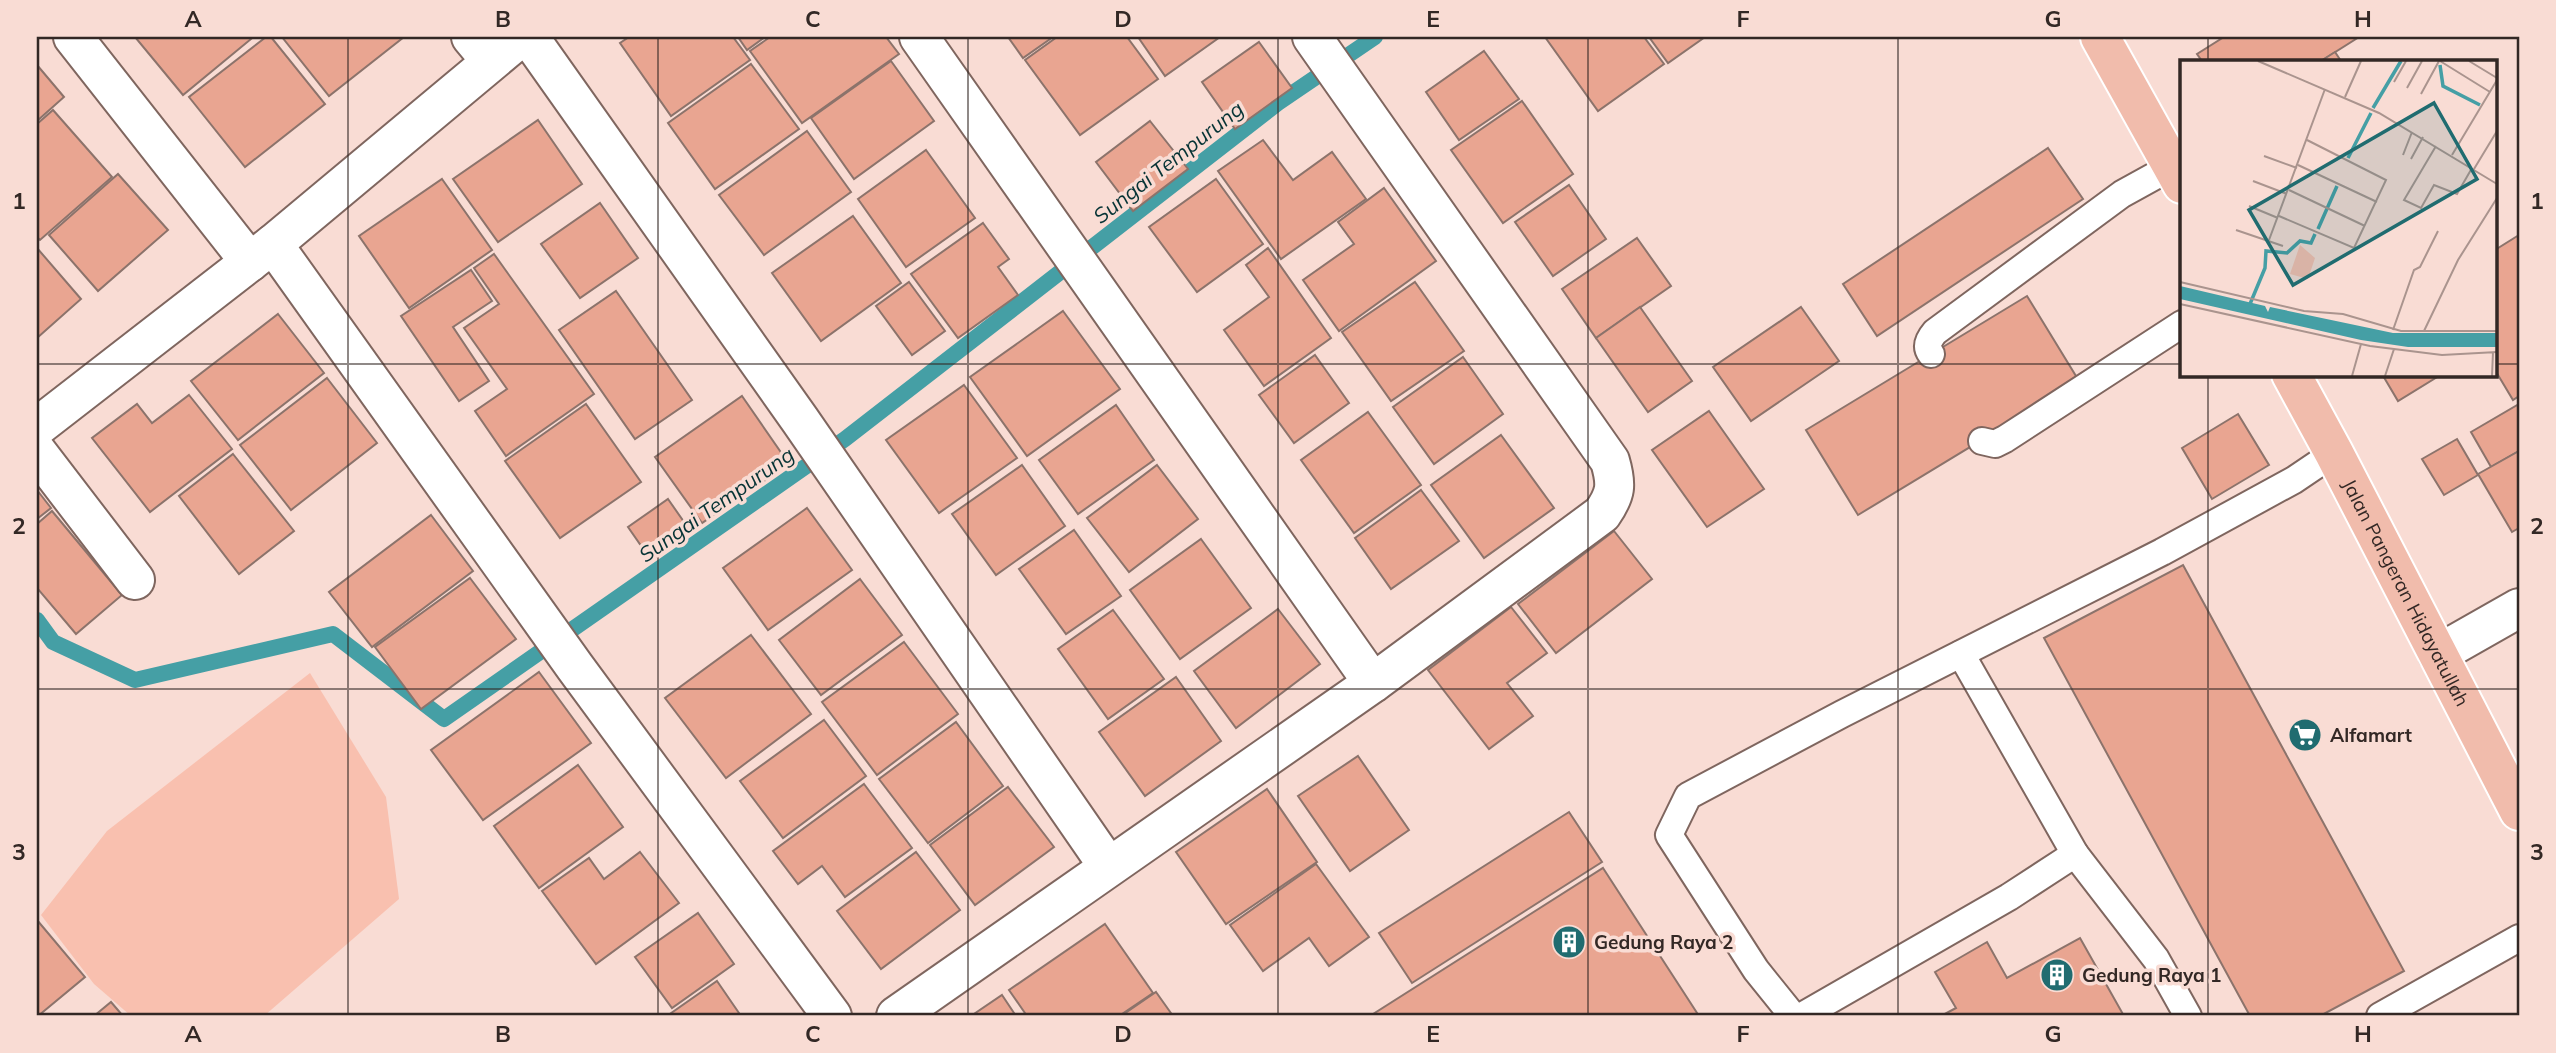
<svg xmlns="http://www.w3.org/2000/svg" width="2556" height="1053" viewBox="0 0 2556 1053" font-family="Mulish,sans-serif">
<rect width="100%" height="100%" fill="#f9dcd4"/>
<path fill="#f9c0af" d="M 310,673 L 386,797 L 399,899 L 264,1016 L 131,1016 L 94,984 L 41,915 L 107,831 Z"/>
<g fill="none" stroke-linecap="round" stroke-linejoin="round">
<path stroke="#459fa5" stroke-width="16" d="M 37,620 L 53,642 L 135,680 L 333,634 L 444,719 L 845,439 L 1278,103 L 1375,37"/>
</g>
<g fill="#e9a591" stroke="#8c736b" stroke-width="2">
<path d="M 135,37 L 249,37 L 251,39 L 183,95 Z"/>
<path d="M 266,37 L 271,37 L 325,104 L 245,167 L 189,97 Z"/>
<path d="M 282,37 L 404,37 L 329,96 Z"/>
<path d="M 629,37 L 733,37 L 750,60 L 671,116 L 620,43 Z"/>
<path d="M 738,37 L 765,37 L 747,50 Z"/>
<path d="M 770,37 L 886,37 L 899,54 L 802,123 L 750,51 Z"/>
<path d="M 1008,37 L 1053,37 L 1023,58 Z"/>
<path d="M 1057,37 L 1127,37 L 1158,79 L 1080,135 L 1025,60 Z"/>
<path d="M 1138,37 L 1220,37 L 1165,76 Z"/>
<path d="M 1545,37 L 1644,37 L 1664,64 L 1598,111 Z"/>
<path d="M 1649,37 L 1705,37 L 1668,63 Z"/>
<path d="M 2224,37 L 2359,37 L 2321,61 L 2202,61 L 2197,54 Z"/>
<path d="M 1259,42 L 1292,88 L 1235,129 L 1202,82 Z"/>
<path d="M 1484,51 L 1519,99 L 1459,140 L 1426,92 Z"/>
<path d="M 2335,52 L 2341,61 L 2321,61 Z"/>
<path d="M 891,61 L 934,121 L 854,179 L 811,118 Z"/>
<path d="M 751,64 L 799,129 L 715,189 L 668,123 Z"/>
<path d="M 37,65 L 64,97 L 37,121 Z"/>
<path d="M 1522,101 L 1573,174 L 1503,223 L 1451,150 Z"/>
<path d="M 53,110 L 112,177 L 40,240 L 37,237 L 37,124 Z"/>
<path d="M 538,120 L 582,184 L 498,242 L 453,179 Z"/>
<path d="M 1150,121 L 1188,169 L 1133,211 L 1096,162 Z"/>
<path d="M 807,131 L 851,192 L 764,255 L 719,195 Z"/>
<path d="M 1263,140 L 1293,180 L 1332,152 L 1366,199 L 1281,259 L 1218,171 Z"/>
<path d="M 2048,148 L 2083,199 L 1877,336 L 1843,284 Z"/>
<path d="M 926,150 L 975,218 L 906,267 L 858,199 Z"/>
<path d="M 118,174 L 168,230 L 98,291 L 49,235 Z"/>
<path d="M 442,179 L 492,250 L 409,308 L 359,236 Z"/>
<path d="M 1216,179 L 1263,244 L 1197,292 L 1149,227 Z"/>
<path d="M 1569,185 L 1606,239 L 1553,276 L 1515,222 Z"/>
<path d="M 1384,188 L 1436,261 L 1339,331 L 1303,280 L 1354,244 L 1338,222 Z"/>
<path d="M 600,203 L 638,258 L 580,298 L 541,244 Z"/>
<path d="M 853,216 L 901,283 L 821,341 L 772,273 Z"/>
<path d="M 983,223 L 1009,259 L 998,267 L 1018,295 L 958,338 L 911,274 Z"/>
<path d="M 2519,235 L 2519,396 L 2513,400 L 2495,370 L 2495,250 Z"/>
<path d="M 1637,238 L 1671,286 L 1596,338 L 1562,289 Z"/>
<path d="M 37,248 L 81,299 L 37,338 Z"/>
<path d="M 1268,248 L 1331,338 L 1264,386 L 1224,330 L 1269,297 L 1246,265 Z"/>
<path d="M 494,254 L 594,394 L 506,456 L 475,411 L 507,389 L 464,328 L 499,304 L 474,268 Z"/>
<path d="M 471,270 L 492,301 L 453,327 L 489,381 L 459,401 L 401,316 Z"/>
<path d="M 909,282 L 945,331 L 912,355 L 876,306 Z"/>
<path d="M 1415,282 L 1464,351 L 1391,401 L 1342,332 Z"/>
<path d="M 616,291 L 692,400 L 635,439 L 559,330 Z"/>
<path d="M 2027,296 L 2079,381 L 1858,515 L 1806,430 Z"/>
<path d="M 1640,307 L 1692,381 L 1648,412 L 1596,338 Z"/>
<path d="M 1801,307 L 1839,361 L 1751,421 L 1713,367 Z"/>
<path d="M 1063,311 L 1120,389 L 1027,456 L 970,377 Z"/>
<path d="M 278,314 L 324,373 L 238,440 L 191,381 Z"/>
<path d="M 1315,355 L 1349,403 L 1294,443 L 1259,395 Z"/>
<path d="M 1463,357 L 1503,414 L 1434,464 L 1393,407 Z"/>
<path d="M 2382,374 L 2442,374 L 2398,401 Z"/>
<path d="M 327,378 L 377,443 L 291,510 L 240,445 Z"/>
<path d="M 964,385 L 1017,458 L 939,513 L 886,440 Z"/>
<path d="M 189,395 L 232,449 L 150,512 L 92,438 L 137,404 L 152,423 Z"/>
<path d="M 742,396 L 789,464 L 702,523 L 655,457 Z"/>
<path d="M 586,404 L 641,482 L 560,538 L 505,461 Z"/>
<path d="M 2519,404 L 2519,451 L 2491,467 L 2471,432 Z"/>
<path d="M 1116,405 L 1154,460 L 1078,514 L 1039,460 Z"/>
<path d="M 1709,411 L 1764,489 L 1707,527 L 1652,450 Z"/>
<path d="M 1368,412 L 1421,485 L 1354,533 L 1301,460 Z"/>
<path d="M 2238,414 L 2269,465 L 2212,499 L 2182,448 Z"/>
<path d="M 1501,435 L 1554,508 L 1484,558 L 1431,485 Z"/>
<path d="M 2457,439 L 2478,475 L 2444,495 L 2422,459 Z"/>
<path d="M 2519,451 L 2519,528 L 2512,532 L 2478,474 Z"/>
<path d="M 233,454 L 294,531 L 239,574 L 179,496 Z"/>
<path d="M 1022,465 L 1065,526 L 996,575 L 952,514 Z"/>
<path d="M 1157,465 L 1198,519 L 1129,572 L 1087,518 Z"/>
<path d="M 37,490 L 51,508 L 37,519 Z"/>
<path d="M 1421,490 L 1459,541 L 1391,589 L 1355,538 Z"/>
<path d="M 668,499 L 691,532 L 651,560 L 628,527 Z"/>
<path d="M 807,508 L 852,570 L 768,630 L 723,568 Z"/>
<path d="M 52,511 L 122,595 L 76,634 L 37,588 L 37,524 Z"/>
<path d="M 431,515 L 473,571 L 372,647 L 329,592 Z"/>
<path d="M 1074,530 L 1121,596 L 1066,634 L 1019,569 Z"/>
<path d="M 1614,531 L 1652,579 L 1556,653 L 1518,604 Z"/>
<path d="M 1201,539 L 1251,608 L 1180,659 L 1130,590 Z"/>
<path d="M 2183,565 L 2404,971 L 2320,1016 L 2250,1016 L 2044,638 Z"/>
<path d="M 470,578 L 516,639 L 421,709 L 375,647 Z"/>
<path d="M 860,579 L 902,635 L 821,695 L 779,640 Z"/>
<path d="M 1511,607 L 1547,653 L 1507,683 L 1533,716 L 1489,749 L 1428,670 Z"/>
<path d="M 1278,609 L 1320,664 L 1236,728 L 1194,671 Z"/>
<path d="M 1113,610 L 1164,679 L 1108,719 L 1058,649 Z"/>
<path d="M 751,635 L 811,714 L 726,778 L 665,698 Z"/>
<path d="M 904,642 L 958,714 L 877,775 L 822,702 Z"/>
<path d="M 539,672 L 591,743 L 483,820 L 431,750 Z"/>
<path d="M 1176,677 L 1221,741 L 1145,796 L 1099,732 Z"/>
<path d="M 824,720 L 866,776 L 783,838 L 740,781 Z"/>
<path d="M 956,722 L 1003,786 L 928,843 L 879,779 Z"/>
<path d="M 1358,756 L 1409,830 L 1350,871 L 1298,796 Z"/>
<path d="M 578,765 L 623,827 L 539,888 L 494,826 Z"/>
<path d="M 864,784 L 912,848 L 845,897 L 822,866 L 798,884 L 773,851 Z"/>
<path d="M 1008,787 L 1054,847 L 975,905 L 930,845 Z"/>
<path d="M 1267,789 L 1317,862 L 1226,924 L 1176,852 Z"/>
<path d="M 1569,812 L 1602,862 L 1412,983 L 1379,933 Z"/>
<path d="M 640,852 L 679,903 L 596,964 L 542,891 L 589,858 L 604,879 Z"/>
<path d="M 916,852 L 960,910 L 881,969 L 837,911 Z"/>
<path d="M 1316,864 L 1369,937 L 1329,966 L 1309,938 L 1263,971 L 1230,925 Z"/>
<path d="M 1603,868 L 1699,1016 L 1370,1016 Z"/>
<path d="M 698,913 L 734,964 L 672,1008 L 635,957 Z"/>
<path d="M 37,920 L 85,977 L 38,1016 L 37,1016 Z"/>
<path d="M 1105,924 L 1153,993 L 1119,1016 L 1027,1016 L 1009,990 Z"/>
<path d="M 2080,938 L 2124,1016 L 1941,1016 L 1956,1008 L 1935,972 L 1987,942 L 2007,978 Z"/>
<path d="M 717,981 L 741,1016 L 667,1016 Z"/>
<path d="M 1156,992 L 1173,1016 L 1121,1016 Z"/>
<path d="M 1002,995 L 1016,1016 L 971,1016 Z"/>
<path d="M 111,1002 L 123,1016 L 94,1016 Z"/>
</g>
<g fill="none" stroke-linecap="round" stroke-linejoin="round">
<defs>
<g id="service">
<path d="M 1931,354 C 1925,346 1929,339 1935,332 L 2122,194 L 2171,167"/>
<path d="M 1982,441 L 1995,444 L 2005,439 L 2182,324"/>
<path d="M 1961,654 L 2075,854"/>
<path d="M 1793,1016 L 1756,970 L 1669,835 L 1688,796 L 1842,714 L 2162,552 L 2294,480 L 2334,453"/>
<path d="M 1802,1016 L 2009,897 L 2075,854 L 2156,959 L 2188,1016"/>
<path d="M 2380,1016 L 2519,938"/>
</g>
<g id="minor">
<path d="M 73,37 L 250,262"/>
<path d="M 471,37 L 491,61"/>
<path d="M 529,37 L 800,420 L 1108,866"/>
<path d="M 919,37 L 1373,683"/>
<path d="M 273,244 L 575,667 L 832,1016"/>
<path d="M 37,427 L 273,244 L 521,37"/>
<path d="M 37,452 L 135,580"/>
<path d="M 2438,654 L 2519,608"/>
<path d="M 896,1016 L 1373,683 L 1602,514 C 1616,494 1617,485 1610,461 L 1312,37"/>
</g>
<g id="primary">
<path d="M 2100,37 L 2182,184"/>
<path id="s1" d="M 2291,374 L 2334,453 L 2519,811"/>
</g>
</defs>
<use href="#service" stroke="#7f665f" stroke-width="30"/>
<use href="#minor" stroke="#7f665f" stroke-width="42"/>
<use href="#primary" stroke="#fff" stroke-width="42"/>
<use href="#service" stroke="#fff" stroke-width="26"/>
<use href="#minor" stroke="#fff" stroke-width="38"/>
<use href="#primary" stroke="#f1bcac" stroke-width="38"/>
</g>
<path fill="none" stroke="#332825" stroke-width="2" stroke-opacity="0.55" d="M 348,37 L 348,1016M 658,37 L 658,1016M 968,37 L 968,1016M 1278,37 L 1278,1016M 1588,37 L 1588,1016M 1898,37 L 1898,1016M 2208,37 L 2208,61M 37,364 L 2182,364M 2495,364 L 2519,364M 2208,374 L 2208,1016M 37,689 L 2519,689"/>
<defs>
<symbol id="supermarket-disc" viewBox="-11 -11 22 22"><circle r="9.5" fill="#206c70" stroke="#f9dcd4"/><path d="M-6-5.5h2.5l.6 2H6L4.5 2H-2.5L-4.4-4H-6ZM-1.5 3.2a1.3 1.3 0 1 0 .1 0ZM3 3.2a1.3 1.3 0 1 0 .1 0Z" fill="#fff"/></symbol>
<symbol id="building-disc" viewBox="-11 -11 22 22"><circle r="9.5" fill="#206c70" stroke="#f9dcd4"/><path d="M-4-6H4V6H1V3H-1V6H-4ZM-2.5-4.3h1.7v1.8h-1.7ZM.8-4.3h1.7v1.8H.8ZM-2.5-1h1.7V.8h-1.7ZM.8-1h1.7V.8H.8Z" fill="#fff"/></symbol>
</defs>
<g fill-rule="evenodd">
<use href="#supermarket-disc" x="2286" y="716" width="38" height="38"/>
<use href="#building-disc" x="1550" y="923" width="38" height="38"/>
<use href="#building-disc" x="2038" y="956" width="38" height="38"/>
</g>
<g text-anchor="middle" dominant-baseline="central" stroke-width="7" stroke-linejoin="round" paint-order="stroke">
<g font-size="19" fill="#332825" stroke="#f9dcd4">
<text stroke="none"><textPath href="#s1" startOffset="247">Jalan Pangeran Hidayatullah</textPath></text>
</g>
<g font-size="19" font-weight="bold" fill="#332825" stroke="#f9dcd4" text-anchor="start">
<text x="2330" y="735">Alfamart</text>
<text x="1594" y="942">Gedung Raya 2</text>
<text x="2082" y="975">Gedung Raya 1</text>
</g>
<g font-size="21" font-style="italic" fill="#063335" stroke="#f9dcd4">
<text transform="translate(1168 162) rotate(-38)">Sungai Tempurung</text>
<text transform="translate(716 504) rotate(-35)">Sungai Tempurung</text>
</g>
</g>
<g transform="translate(2180 60)">
<rect width="317" height="317" fill="#f9dcd4"/>
<path d="M 120,185 L 135,198 L 128,219 L 110,214 Z" fill="#f9c0af"/>
<path d="M 0,226 L 85,246 L 88,252 L 90,247 L 213,273 L 317,273 L 317,287 L 228,287 L 181,280 L 0,239 Z" fill="#459fa5"/>
<path fill="none" stroke="#459fa5" stroke-width="3.5" d="M 260,5 L 263,26 L 300,45M 193,48 L 221,1M 168,98 L 191,53M 138,169 L 157,126M 70,244 L 85,208 L 86,191 L 107,193 L 120,181 L 131,183 L 135,174"/>
<path fill="none" stroke="#aa948e" stroke-width="2" d="M 78,1 L 199,53 L 317,124M 260,1 L 310,32M 289,1 L 317,18M 214,22 L 226,1M 227,28 L 242,1M 241,34 L 259,1M 165,37 L 181,1M 256,86 L 224,140 L 241,148 L 254,125 L 277,134 L 292,108M 223,95 L 232,72M 272,95 L 317,20M 84,96 L 117,108M 231,99 L 243,77M 118,105 L 197,142M 294,109 L 317,71M 73,121 L 107,134M 109,130 L 185,166M 69,146 L 98,158M 99,156 L 174,188 L 206,120 L 127,80M 56,170 L 103,186M 89,180 L 145,29M 0,222 L 124,251 L 163,254 L 221,271 L 317,271M 0,244 L 190,286 L 262,295 L 317,292M 213,270 L 234,210 L 240,207 L 258,171M 244,271 L 278,200 L 317,138M 172,316 L 181,284M 205,316 L 214,289M 312,316 L 313,292"/>
<path fill="#206c70" fill-opacity="0.15" stroke="#206c70" stroke-width="3.5" d="M 254,43 L 297,119 L 113,225 L 69,150 Z"/>
<rect width="317" height="317" fill="none" stroke="#332825" stroke-width="3.5"/>
</g>
<rect width="2556" height="1053" fill="none" stroke="#f9dcd4" stroke-width="77"/>
<rect x="38" y="38" width="2480" height="976" fill="none" stroke="#332825" stroke-width="2.5"/>
<g font-size="23" text-anchor="middle" font-weight="bold" fill="#332825">
<text x="193" y="27">A</text>
<text x="503" y="27">B</text>
<text x="813" y="27">C</text>
<text x="1123" y="27">D</text>
<text x="1433" y="27">E</text>
<text x="1743" y="27">F</text>
<text x="2053" y="27">G</text>
<text x="2363" y="27">H</text>
<text x="19" y="209">1</text>
<text x="2537" y="209">1</text>
<text x="19" y="534">2</text>
<text x="2537" y="534">2</text>
<text x="19" y="860">3</text>
<text x="2537" y="860">3</text>
<text x="193" y="1042">A</text>
<text x="503" y="1042">B</text>
<text x="813" y="1042">C</text>
<text x="1123" y="1042">D</text>
<text x="1433" y="1042">E</text>
<text x="1743" y="1042">F</text>
<text x="2053" y="1042">G</text>
<text x="2363" y="1042">H</text>
</g>
</svg>
